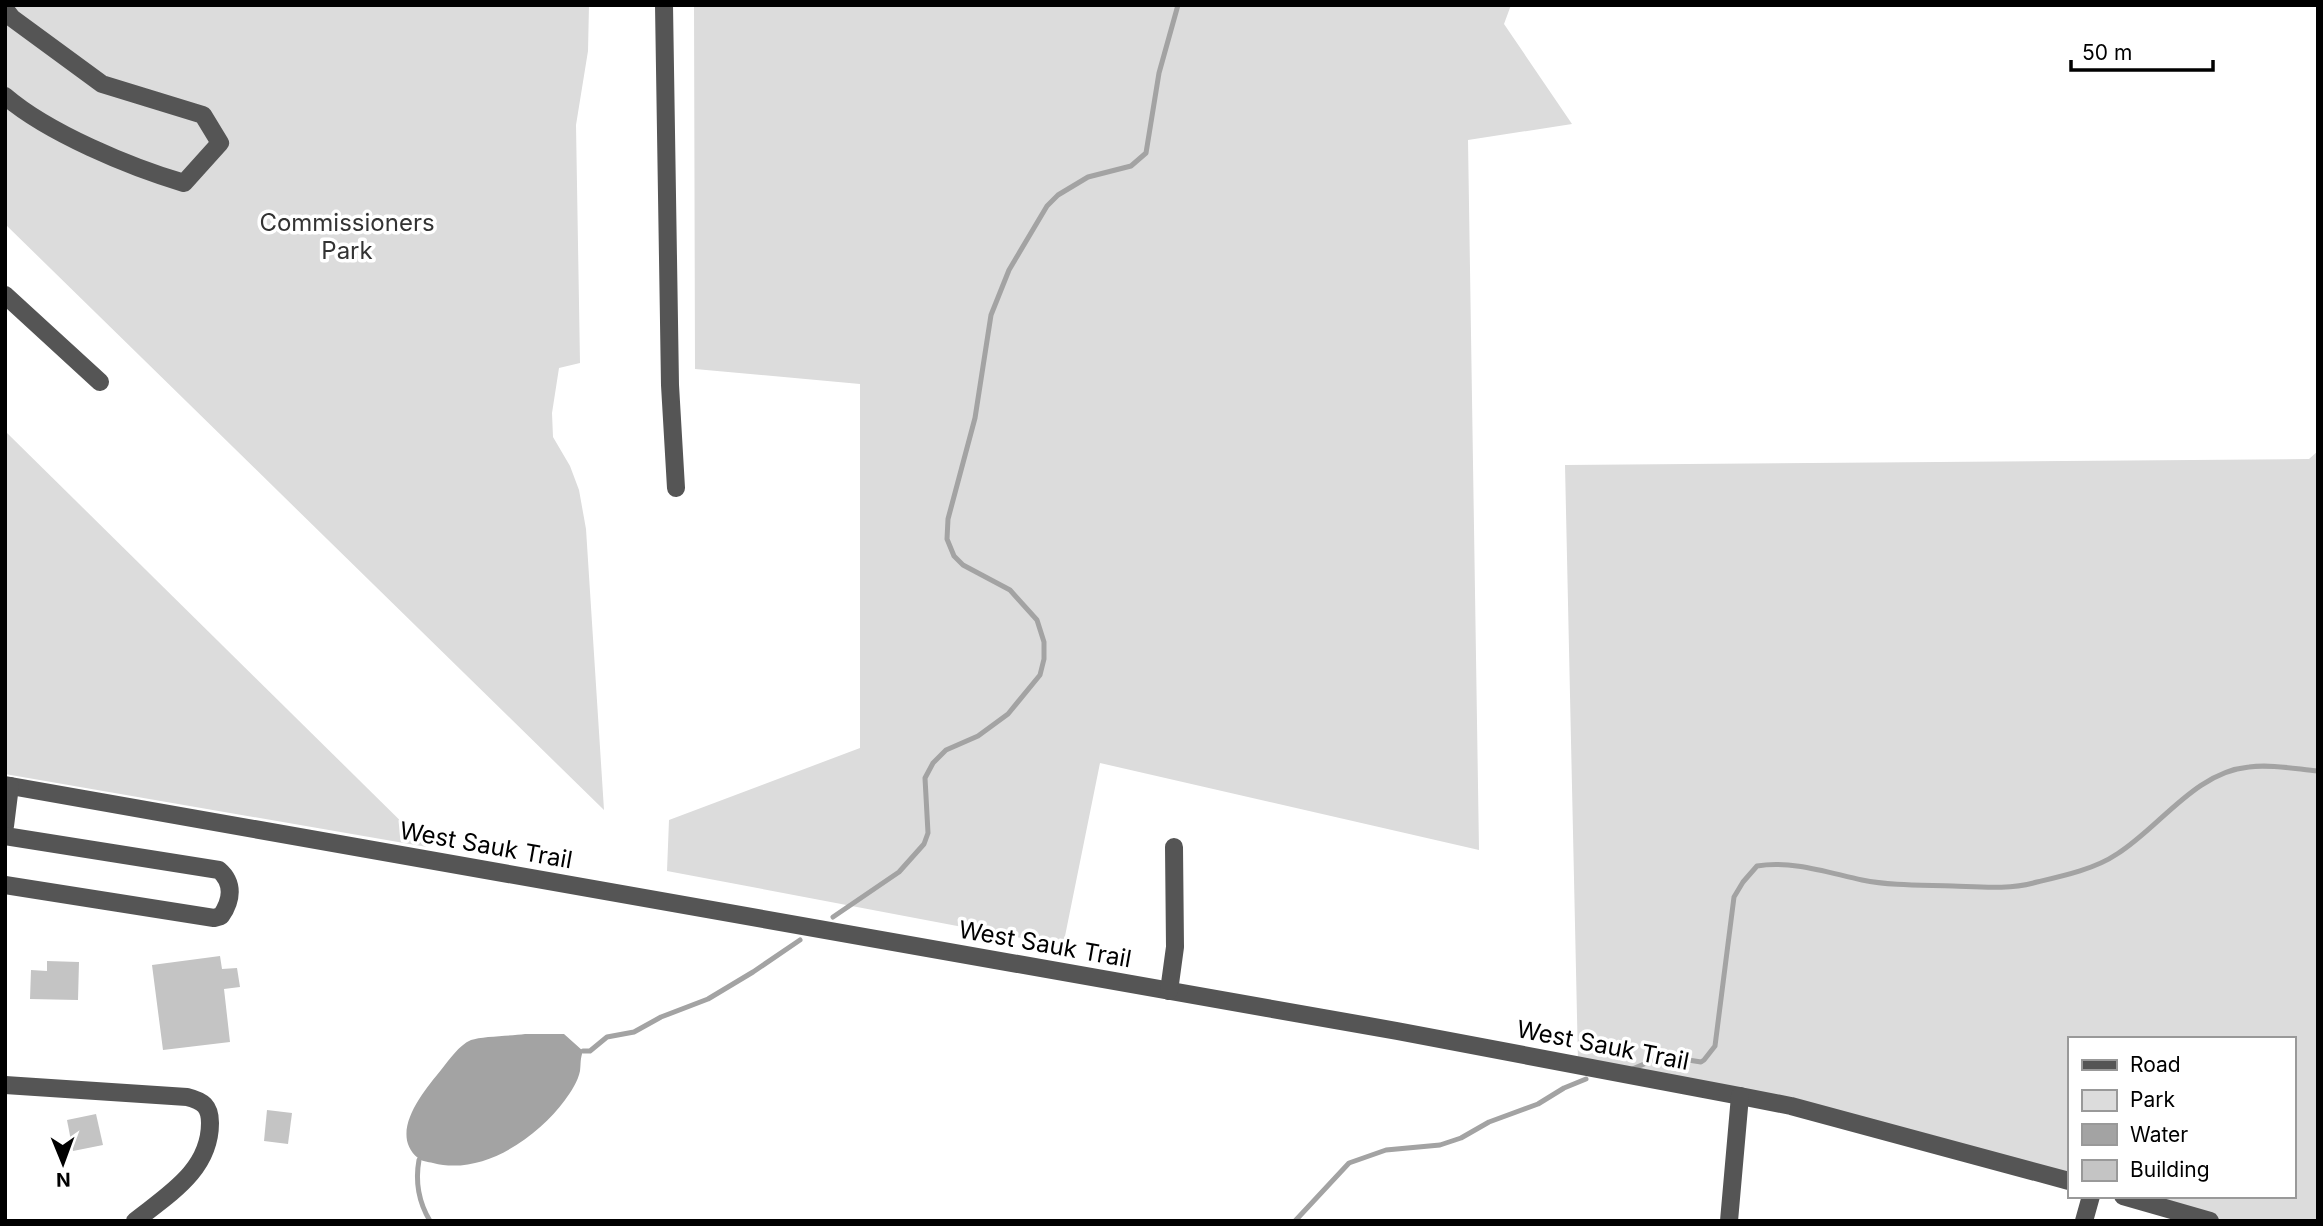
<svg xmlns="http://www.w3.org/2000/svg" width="2323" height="1226" viewBox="0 0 2323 1226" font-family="Inter,sans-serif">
<rect width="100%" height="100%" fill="#fff"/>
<g fill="#dcdcdc">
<path d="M 5,5 L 589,5 L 588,51 L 576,125 L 580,363 L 559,368 L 552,413 L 553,437 L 570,466 L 579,490 L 586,529 L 604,810 L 5,224 Z"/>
<path d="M 694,5 L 1511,5 L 1504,24 L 1572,124 L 1468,140 L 1479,850 L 1100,763 L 1063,946 L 667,871 L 669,820 L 860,748 L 860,384 L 695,369 Z"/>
<path d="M 5,431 L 427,847 L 5,774 Z"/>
<path d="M 2318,451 L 2318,1221 L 2222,1221 L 2129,1196 L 2293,1196 L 2293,1039 L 2069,1039 L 2069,1180 L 1578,1062 L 1565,465 L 2309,459 Z"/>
</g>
<path fill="#a3a3a3" d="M 525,1034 L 564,1034 L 583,1051 C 580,1059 581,1063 580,1071 C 578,1081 571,1092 565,1100 C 537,1138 482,1176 433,1163 C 428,1162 421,1161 418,1158 C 388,1133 424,1091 441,1070 C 449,1060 459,1045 471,1040 C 482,1036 512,1036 525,1034 Z"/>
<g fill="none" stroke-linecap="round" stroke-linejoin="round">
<g stroke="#a3a3a3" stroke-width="5">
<path d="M 833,917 L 899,872 L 924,844 L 928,833 L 925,778 L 933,763 L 946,750 L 978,736 L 1008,714 L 1040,675 L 1044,659 L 1044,642 L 1037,620 L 1010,590 L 963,565 L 954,556 L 947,539 L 948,519 L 975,418 L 991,315 L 1009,270 L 1047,206 L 1058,195 L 1088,177 L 1131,166 L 1146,153 L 1159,73 L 1178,5"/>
<path d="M 583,1051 L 590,1051 L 607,1037 L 634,1032 L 661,1017 L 708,999 L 753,972 L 800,940"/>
<path d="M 1630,1070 L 1663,1056 L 1701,1062 L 1704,1060 L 1715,1046 L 1734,897 L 1743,882 L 1757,866 C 1792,860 1829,873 1862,880 C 1892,886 1922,885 1953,886 C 1981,887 2009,890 2037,882 C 2063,876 2095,869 2117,854 C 2160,827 2195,772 2249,767 C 2271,764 2296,769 2318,771"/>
<path d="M 419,1160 C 415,1182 418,1201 430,1221"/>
<path d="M 1295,1221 L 1349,1163 L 1386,1150 L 1440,1145 L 1461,1138 L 1489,1122 L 1538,1104 L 1564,1088 L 1586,1079"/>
</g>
</g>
<g fill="#c4c4c4">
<path d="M 220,956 L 222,969 L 237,968 L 240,987 L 224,989 L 230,1042 L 163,1050 L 152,965 Z"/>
<path d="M 47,961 L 79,962 L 78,1000 L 30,999 L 31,970 L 47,971 Z"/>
<path d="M 267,1110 L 292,1113 L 288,1144 L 264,1141 Z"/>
<path d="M 96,1114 L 103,1145 L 73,1151 L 67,1120 Z"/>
</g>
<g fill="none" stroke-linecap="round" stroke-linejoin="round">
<g stroke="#555" stroke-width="18">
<path d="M 664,5 L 670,385 L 676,488"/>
<path d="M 5,9 L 12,18 L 102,84 L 203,115 L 220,143 L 184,183 C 130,167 48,133 5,96"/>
<path d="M 5,295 L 100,382"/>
<path d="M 5,785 L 1397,1031 L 1740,1096 L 1791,1106 L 2069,1181"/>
<path d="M 5,826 L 10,786"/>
<path d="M 5,836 L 219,870 C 234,883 232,900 221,916 L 214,918 L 5,885"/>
<path d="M 1169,991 L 1175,947 L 1174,847"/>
<path d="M 5,1085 L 187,1097 C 203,1101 210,1106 210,1123 C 210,1170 169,1194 135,1221"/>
<path d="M 2123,1196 L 2210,1221"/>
<path d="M 1729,1221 L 1740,1096"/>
<path d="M 2084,1221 L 2091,1196"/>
</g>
</g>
<g text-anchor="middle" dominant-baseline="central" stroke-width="7" stroke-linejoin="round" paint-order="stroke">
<g font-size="24" fill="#333" stroke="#fff">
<text x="347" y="222">Commissioners<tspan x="347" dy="28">Park</tspan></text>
</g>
<g font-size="24" fill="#000" stroke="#fff">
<text transform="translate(486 845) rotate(10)">West Sauk Trail</text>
<text transform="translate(1045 944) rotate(10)">West Sauk Trail</text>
<text transform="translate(1603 1045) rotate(11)">West Sauk Trail</text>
</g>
</g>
<rect width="2323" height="1226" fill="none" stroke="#000000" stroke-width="14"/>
<rect x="2068" y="1037" width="228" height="161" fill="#ffffff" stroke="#999999" stroke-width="2"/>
<rect x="2082" y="1060" width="35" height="10" fill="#555555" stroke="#999999" stroke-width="2"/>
<text x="2130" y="1072" font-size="21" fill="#000000">Road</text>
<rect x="2082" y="1090" width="35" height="21" fill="#dcdcdc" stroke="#999999" stroke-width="2"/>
<text x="2130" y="1107" font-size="21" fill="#000000">Park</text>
<rect x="2082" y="1124" width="35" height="21" fill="#a3a3a3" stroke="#999999" stroke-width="2"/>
<text x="2130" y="1142" font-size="21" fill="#000000">Water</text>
<rect x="2082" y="1160" width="35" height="21" fill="#c4c4c4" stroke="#999999" stroke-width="2"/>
<text x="2130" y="1177" font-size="21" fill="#000000">Building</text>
<g transform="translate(63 1163) rotate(179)" stroke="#ffffff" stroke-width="5" paint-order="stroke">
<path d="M0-5L12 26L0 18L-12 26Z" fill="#000000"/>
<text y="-10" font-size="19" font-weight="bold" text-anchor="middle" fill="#000000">N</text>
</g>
<path d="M2071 60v10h142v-10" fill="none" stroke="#000000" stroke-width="3.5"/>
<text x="2082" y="60" font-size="21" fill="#000000" stroke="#ffffff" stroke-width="5" paint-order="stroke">50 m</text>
</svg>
